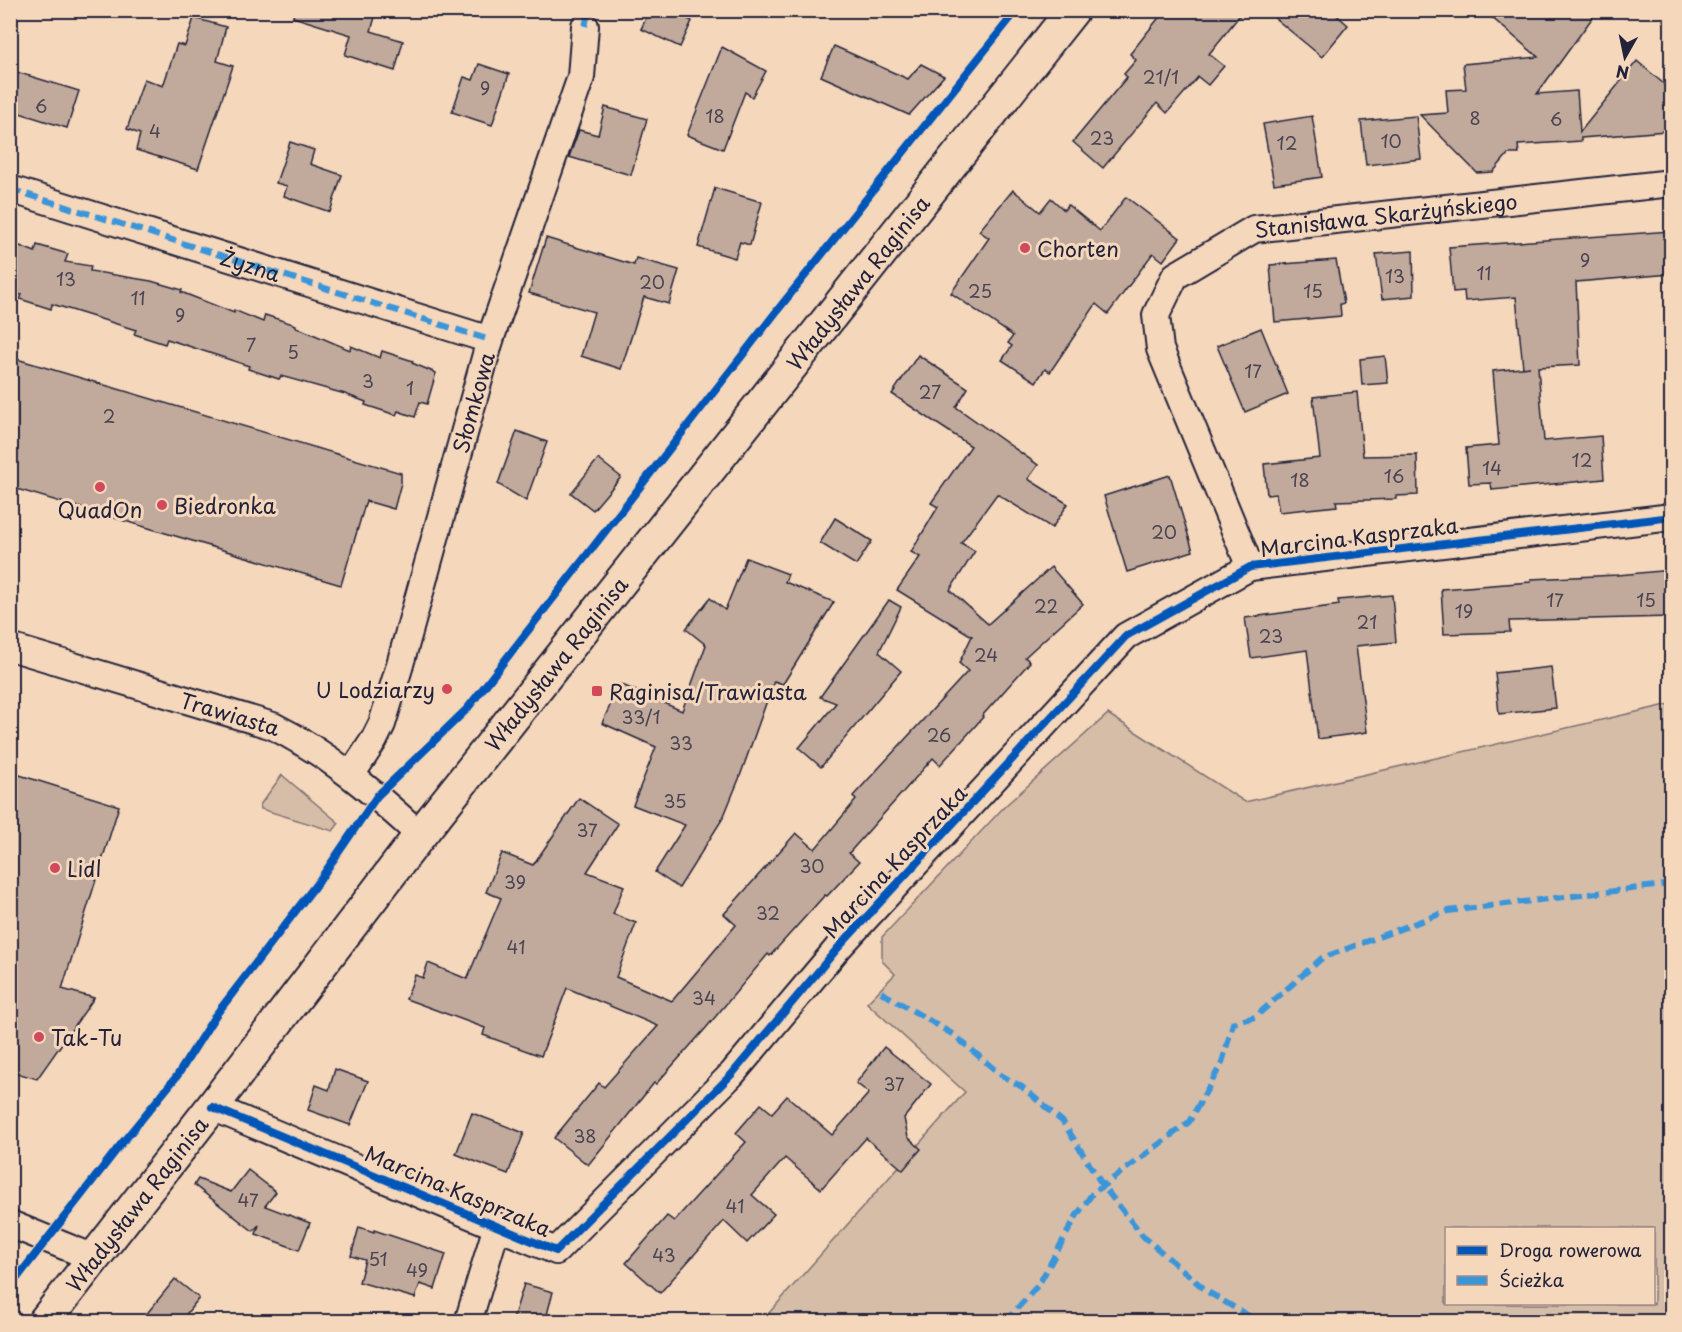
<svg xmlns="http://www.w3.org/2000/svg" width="1682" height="1332" viewBox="0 0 1682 1332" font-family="'Playpen Sans',sans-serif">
<rect width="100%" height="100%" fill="#f5d7bb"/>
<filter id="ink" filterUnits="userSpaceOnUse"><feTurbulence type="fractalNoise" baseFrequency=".0167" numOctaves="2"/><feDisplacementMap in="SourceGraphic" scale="12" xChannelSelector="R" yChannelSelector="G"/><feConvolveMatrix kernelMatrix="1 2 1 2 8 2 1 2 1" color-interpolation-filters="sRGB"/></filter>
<g filter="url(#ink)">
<g fill="#d6bda8" stroke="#7c7072" stroke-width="1.5" fill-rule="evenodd">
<path d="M 1671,704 L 1671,1321 L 761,1322 L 965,1092 L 867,1003 L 895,974 L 882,961 L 882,937 L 1005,806 L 1108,714 L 1245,802 ZM 1446,1228 L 1654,1228 L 1654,1304 L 1446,1304 Z"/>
<path d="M 282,775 L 339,823 L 333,831 L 261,809 L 260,805 Z"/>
</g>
<g fill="#c1aa9b" stroke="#22223b" stroke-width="1.5">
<path d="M 294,10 L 377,10 L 371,31 L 403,41 L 395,71 L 345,55 L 351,35 L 293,17 Z"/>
<path d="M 650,10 L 669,10 L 692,21 L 680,47 L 641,29 Z"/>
<path d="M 1165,10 L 1244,10 L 1209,54 L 1224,66 L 1208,85 L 1198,77 L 1167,113 L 1157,103 L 1103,168 L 1073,142 L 1127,77 L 1124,74 L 1136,60 L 1130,54 Z"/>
<path d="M 1265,10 L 1331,10 L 1348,25 L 1322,57 Z"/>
<path d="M 1483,10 L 1598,10 L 1537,94 L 1577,91 L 1580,132 L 1637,61 L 1671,90 L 1671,105 L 1666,111 L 1666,131 L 1581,138 L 1581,141 L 1518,145 L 1519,154 L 1508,154 L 1493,172 L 1477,173 L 1420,115 L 1448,113 L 1446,90 L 1466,89 L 1463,64 L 1538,57 Z"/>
<path d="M 194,18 L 226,27 L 217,61 L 233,66 L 198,169 L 136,150 L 140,134 L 127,129 L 144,79 L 163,86 L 177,44 L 185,46 Z"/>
<path d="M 834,46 L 908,79 L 921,64 L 944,76 L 909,115 L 821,76 Z"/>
<path d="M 722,47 L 766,71 L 752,97 L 745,92 L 723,149 L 687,135 Z"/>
<path d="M 479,64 L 509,74 L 492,125 L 452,112 L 464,77 L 473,80 Z"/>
<path d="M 10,70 L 79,91 L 67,128 L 10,110 Z"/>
<path d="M 605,107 L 647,119 L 631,175 L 569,157 L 579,130 L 598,135 Z"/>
<path d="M 1312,116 L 1322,177 L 1274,184 L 1263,124 Z"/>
<path d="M 1416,116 L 1421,159 L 1366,165 L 1361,121 Z"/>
<path d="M 290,142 L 314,150 L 310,164 L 342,175 L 330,212 L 284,196 L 287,186 L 276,183 Z"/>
<path d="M 715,188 L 762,202 L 750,245 L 740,242 L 735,258 L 698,247 Z"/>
<path d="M 1013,190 L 1040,212 L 1051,198 L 1064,210 L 1068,205 L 1100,231 L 1126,197 L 1180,238 L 1163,261 L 1153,253 L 1108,314 L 1096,304 L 1050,372 L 1045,369 L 1036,382 L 1002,360 L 1012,346 L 1008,343 L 1013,336 L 951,293 L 989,238 L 979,231 Z"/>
<path d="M 1671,231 L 1671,274 L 1576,282 L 1580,365 L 1538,367 L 1544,441 L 1601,436 L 1604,479 L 1492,490 L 1491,483 L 1469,484 L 1466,448 L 1499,445 L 1493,371 L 1530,367 L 1523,368 L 1516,297 L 1465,301 L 1464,291 L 1453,292 L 1449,247 Z"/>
<path d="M 546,238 L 634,265 L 636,258 L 679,270 L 669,304 L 644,297 L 621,369 L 581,356 L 594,312 L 529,293 Z"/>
<path d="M 10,242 L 35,252 L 37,245 L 68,254 L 65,262 L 91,266 L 90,271 L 151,281 L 182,290 L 181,292 L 234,313 L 234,310 L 263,322 L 265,315 L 296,325 L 296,327 L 350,350 L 351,346 L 380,358 L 382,351 L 413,361 L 412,363 L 436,373 L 427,404 L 420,402 L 415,417 L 398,411 L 396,415 L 365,405 L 366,402 L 345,394 L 281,376 L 279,379 L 248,369 L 249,366 L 167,339 L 165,344 L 134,334 L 136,330 L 52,304 L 51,309 L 20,299 L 22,295 L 10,292 Z"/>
<path d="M 1413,251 L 1414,296 L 1382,299 L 1376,254 Z"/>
<path d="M 1336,260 L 1344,303 L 1340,304 L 1341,316 L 1275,322 L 1270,265 Z"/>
<path d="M 1261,328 L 1288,394 L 1245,412 L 1217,346 Z"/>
<path d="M 918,355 L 968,388 L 956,407 L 1038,465 L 1028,479 L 1068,504 L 1052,528 L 997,494 L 961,543 L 975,551 L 950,590 L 988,624 L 1051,567 L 1083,604 L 1025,657 L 1030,662 L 982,716 L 983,717 L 969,733 L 940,765 L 933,758 L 849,853 L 859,862 L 827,896 L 825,895 L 770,956 L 768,954 L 706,1028 L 656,1084 L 654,1083 L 588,1165 L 554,1138 L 599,1083 L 604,1087 L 658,1026 L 567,988 L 541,1056 L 483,1035 L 485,1028 L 406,999 L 415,975 L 423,978 L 428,963 L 467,979 L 501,898 L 486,892 L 502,853 L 533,865 L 579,798 L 618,824 L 587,872 L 624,886 L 613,914 L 636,923 L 616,977 L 672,1001 L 736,925 L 724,914 L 796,833 L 815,849 L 856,800 L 853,796 L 968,671 L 959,663 L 972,636 L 897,590 L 920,557 L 911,552 L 938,507 L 931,503 L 971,446 L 892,394 Z"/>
<path d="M 1385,356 L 1388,383 L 1362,385 L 1360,359 Z"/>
<path d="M 10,357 L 401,473 L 401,483 L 394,509 L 366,501 L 341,585 L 10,487 Z"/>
<path d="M 1357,392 L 1363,456 L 1417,455 L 1418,495 L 1396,496 L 1396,499 L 1336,501 L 1337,506 L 1279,512 L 1276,494 L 1267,495 L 1264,464 L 1320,458 L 1313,397 Z"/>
<path d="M 517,431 L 547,442 L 526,501 L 498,484 Z"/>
<path d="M 598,459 L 621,477 L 593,510 L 571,493 Z"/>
<path d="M 1170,475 L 1193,551 L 1127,572 L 1104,496 Z"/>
<path d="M 835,518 L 872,541 L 856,565 L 820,543 Z"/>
<path d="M 746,558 L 788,574 L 785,582 L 834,602 L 783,684 L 774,681 L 739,779 L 723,818 L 679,888 L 655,872 L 685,825 L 633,805 L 656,747 L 602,723 L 620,684 L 682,711 L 706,645 L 686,629 L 710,598 L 725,610 Z"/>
<path d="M 1671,570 L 1671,617 L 1509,621 L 1510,632 L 1444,634 L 1441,589 L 1531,582 L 1531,579 L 1618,575 Z"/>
<path d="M 1392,595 L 1396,642 L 1356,646 L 1367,732 L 1318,739 L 1307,650 L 1251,658 L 1245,618 L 1339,605 L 1338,600 Z"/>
<path d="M 889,600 L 901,607 L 879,652 L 901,671 L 821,767 L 799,748 L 836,703 L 820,697 Z"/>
<path d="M 1551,667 L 1556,708 L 1499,714 L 1495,673 Z"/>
<path d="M 10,772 L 119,806 L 62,989 L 94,998 L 37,1079 L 10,1071 Z"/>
<path d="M 884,1047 L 931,1084 L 904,1118 L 908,1137 L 921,1149 L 903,1170 L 866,1138 L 821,1189 L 785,1158 L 752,1195 L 774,1214 L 747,1243 L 724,1221 L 660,1293 L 626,1263 L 667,1216 L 674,1221 L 746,1142 L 736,1133 L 761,1104 L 772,1113 L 787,1096 L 832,1135 L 869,1093 L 856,1083 Z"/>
<path d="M 335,1069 L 368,1081 L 350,1125 L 308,1110 L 316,1085 L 329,1090 Z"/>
<path d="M 472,1113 L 524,1133 L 508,1174 L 456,1154 Z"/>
<path d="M 248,1170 L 276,1192 L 265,1206 L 310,1223 L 299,1250 L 256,1234 L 259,1225 L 253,1231 L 194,1185 L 198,1179 L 231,1192 Z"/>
<path d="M 359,1227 L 374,1232 L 374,1230 L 446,1254 L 435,1289 L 420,1284 L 415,1298 L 359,1282 L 365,1260 L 351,1256 Z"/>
<path d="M 175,1279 L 199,1298 L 180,1322 L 140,1322 Z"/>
<path d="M 524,1284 L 553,1292 L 545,1322 L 512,1322 Z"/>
</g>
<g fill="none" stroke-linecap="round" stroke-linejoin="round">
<defs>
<g id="minor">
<path id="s1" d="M 10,189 L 490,340"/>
<path id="s2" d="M 1250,567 L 1160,349 L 1156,315 L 1175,276 L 1254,229 L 1672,183"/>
<path id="s3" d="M 10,647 L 273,726 C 329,754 374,793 420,835"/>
<path id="s4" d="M 351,775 L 374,740 L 382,724 L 399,668 L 490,340 L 581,77 L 585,26"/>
<path d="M 212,1107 L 556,1251 L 732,1074 L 837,949 L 1126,636 L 1250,567 L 1672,517"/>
<path d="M 10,1224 L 94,1258"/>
<path d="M 468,1322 L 497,1226"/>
</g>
<g id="tertiary">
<path id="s5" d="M 44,1322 L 212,1107 L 420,835 L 1073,10"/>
</g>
</defs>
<use href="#minor" stroke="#22223b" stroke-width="30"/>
<use href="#tertiary" stroke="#22223b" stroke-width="36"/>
<use href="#minor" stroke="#f5d7bb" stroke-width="26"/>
<use href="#tertiary" stroke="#f5d7bb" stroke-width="32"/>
<g stroke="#3b95d9" stroke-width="6" stroke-dasharray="12 6" stroke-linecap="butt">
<path d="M 585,26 L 589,10"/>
<path d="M 10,189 L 490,340"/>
<path d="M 881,992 L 954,1035 L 1001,1075 L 1022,1087 L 1063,1122 L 1103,1186 L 1144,1237 L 1208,1292 L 1259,1322"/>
<path d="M 1005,1322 L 1039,1284 L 1077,1215 L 1092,1194 L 1189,1122 L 1222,1063 L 1233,1023 L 1255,1017 L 1322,958 L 1448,911 L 1672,884"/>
</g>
<defs>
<g id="cycleway">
<path d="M 212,1107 L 556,1251 L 732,1074 L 837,949 L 1126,636 L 1250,567 L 1672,517"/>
<path d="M 10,1287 L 118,1148 L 177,1076 L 215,1016 L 321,878 L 377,796 L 467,709 L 780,307 L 1017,10"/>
</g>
</defs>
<use href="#cycleway" stroke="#f5d7bb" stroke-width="11"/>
<use href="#cycleway" stroke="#0057b8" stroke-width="8"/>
</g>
</g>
<g fill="#d1495b" stroke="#f5d7bb" stroke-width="2">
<circle cx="1025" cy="248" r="6"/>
<circle cx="100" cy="487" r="6"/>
<circle cx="162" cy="505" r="6"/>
<circle cx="447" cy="689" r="6"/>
<rect x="591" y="685" width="12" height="12" rx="3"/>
<circle cx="55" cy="868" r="6"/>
<circle cx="39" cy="1037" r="6"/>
</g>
<g text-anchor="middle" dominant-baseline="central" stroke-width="6" stroke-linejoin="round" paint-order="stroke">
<g font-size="18" fill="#4a4453">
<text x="1161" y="76">21/1</text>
<text x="485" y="87">9</text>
<text x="41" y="105">6</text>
<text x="715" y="115">18</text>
<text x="1475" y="117">8</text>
<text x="1556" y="118">6</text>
<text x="155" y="130">4</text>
<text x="1102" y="137">23</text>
<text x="1391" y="140">10</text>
<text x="1287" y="142">12</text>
<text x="1585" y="259">9</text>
<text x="1484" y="272">11</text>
<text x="1395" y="275">13</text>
<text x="66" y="278">13</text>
<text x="652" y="281">20</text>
<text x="980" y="290">25</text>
<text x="1313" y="290">15</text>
<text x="138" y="297">11</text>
<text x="180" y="314">9</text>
<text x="251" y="344">7</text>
<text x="293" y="351">5</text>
<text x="1253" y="370">17</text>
<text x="368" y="380">3</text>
<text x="410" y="387">1</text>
<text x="930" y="391">27</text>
<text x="109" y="415">2</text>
<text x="1582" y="459">12</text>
<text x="1492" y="467">14</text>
<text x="1394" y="475">16</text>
<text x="1300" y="479">18</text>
<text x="1164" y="531">20</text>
<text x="1555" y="599">17</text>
<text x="1646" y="599">15</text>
<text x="1046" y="605">22</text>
<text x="1464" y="610">19</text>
<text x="1367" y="621">21</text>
<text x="1271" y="635">23</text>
<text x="986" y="654">24</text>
<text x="641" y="716">33/1</text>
<text x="939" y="734">26</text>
<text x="681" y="742">33</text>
<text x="675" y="800">35</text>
<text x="587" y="829">37</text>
<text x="812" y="865">30</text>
<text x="515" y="881">39</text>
<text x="768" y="912">32</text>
<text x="516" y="946">41</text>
<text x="704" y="997">34</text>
<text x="894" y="1083">37</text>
<text x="585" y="1135">38</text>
<text x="248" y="1199">47</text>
<text x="735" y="1205">41</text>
<text x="664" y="1254">43</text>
<text x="378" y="1258">51</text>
<text x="417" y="1269">49</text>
</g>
<g font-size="21" fill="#22223b" stroke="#f5d7bb">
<text stroke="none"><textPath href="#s2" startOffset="538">Stanisława Skarżyńskiego</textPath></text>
<text stroke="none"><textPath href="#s1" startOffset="252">Żyzna</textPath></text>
<text stroke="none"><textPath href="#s5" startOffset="1320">Władysława Raginisa</textPath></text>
<text stroke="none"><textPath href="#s4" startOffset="394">Słomkowa</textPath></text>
<text transform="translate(1359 536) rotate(-7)">Marcina Kasprzaka</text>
<text stroke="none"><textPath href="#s5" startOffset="834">Władysława Raginisa</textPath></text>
<text stroke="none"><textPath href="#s3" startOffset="230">Trawiasta</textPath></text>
<text transform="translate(894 861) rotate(-47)">Marcina Kasprzaka</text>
<text transform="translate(458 1190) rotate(23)">Marcina Kasprzaka</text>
<text stroke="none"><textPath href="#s5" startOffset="150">Władysława Raginisa</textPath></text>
</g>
<g font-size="21" fill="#22223b" stroke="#f5d7bb" text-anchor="start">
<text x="1037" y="248">Chorten</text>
<text x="174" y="505">Biedronka</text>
<text x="100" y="509" text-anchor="middle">QuadOn</text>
<text x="435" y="689" text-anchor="end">U Lodziarzy</text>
<text x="609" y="691">Raginisa/Trawiasta</text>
<text x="67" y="868">Lidl</text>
<text x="51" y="1037">Tak-Tu</text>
</g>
</g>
<rect width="1682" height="1332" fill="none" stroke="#f5d7bb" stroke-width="36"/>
<rect x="18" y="18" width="1646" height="1296" fill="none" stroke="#22223b" stroke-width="2" filter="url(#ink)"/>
<rect x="1445" y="1227" width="210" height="78" fill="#f5d7bb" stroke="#a18f88" stroke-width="1.5"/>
<rect x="1457" y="1246" width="30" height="9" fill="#0057b8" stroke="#a18f88" stroke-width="1.5"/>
<text x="1499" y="1257" font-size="18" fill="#22223b">Droga rowerowa</text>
<rect x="1457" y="1276" width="30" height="9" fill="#3b95d9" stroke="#a18f88" stroke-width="1.5"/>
<text x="1499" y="1287" font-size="18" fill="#22223b">Ścieżka</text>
<g transform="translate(1625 57) rotate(189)" stroke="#f5d7bb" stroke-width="4.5" paint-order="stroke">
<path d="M0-4.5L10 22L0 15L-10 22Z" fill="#22223b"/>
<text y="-9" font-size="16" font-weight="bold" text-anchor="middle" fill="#22223b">N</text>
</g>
</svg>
